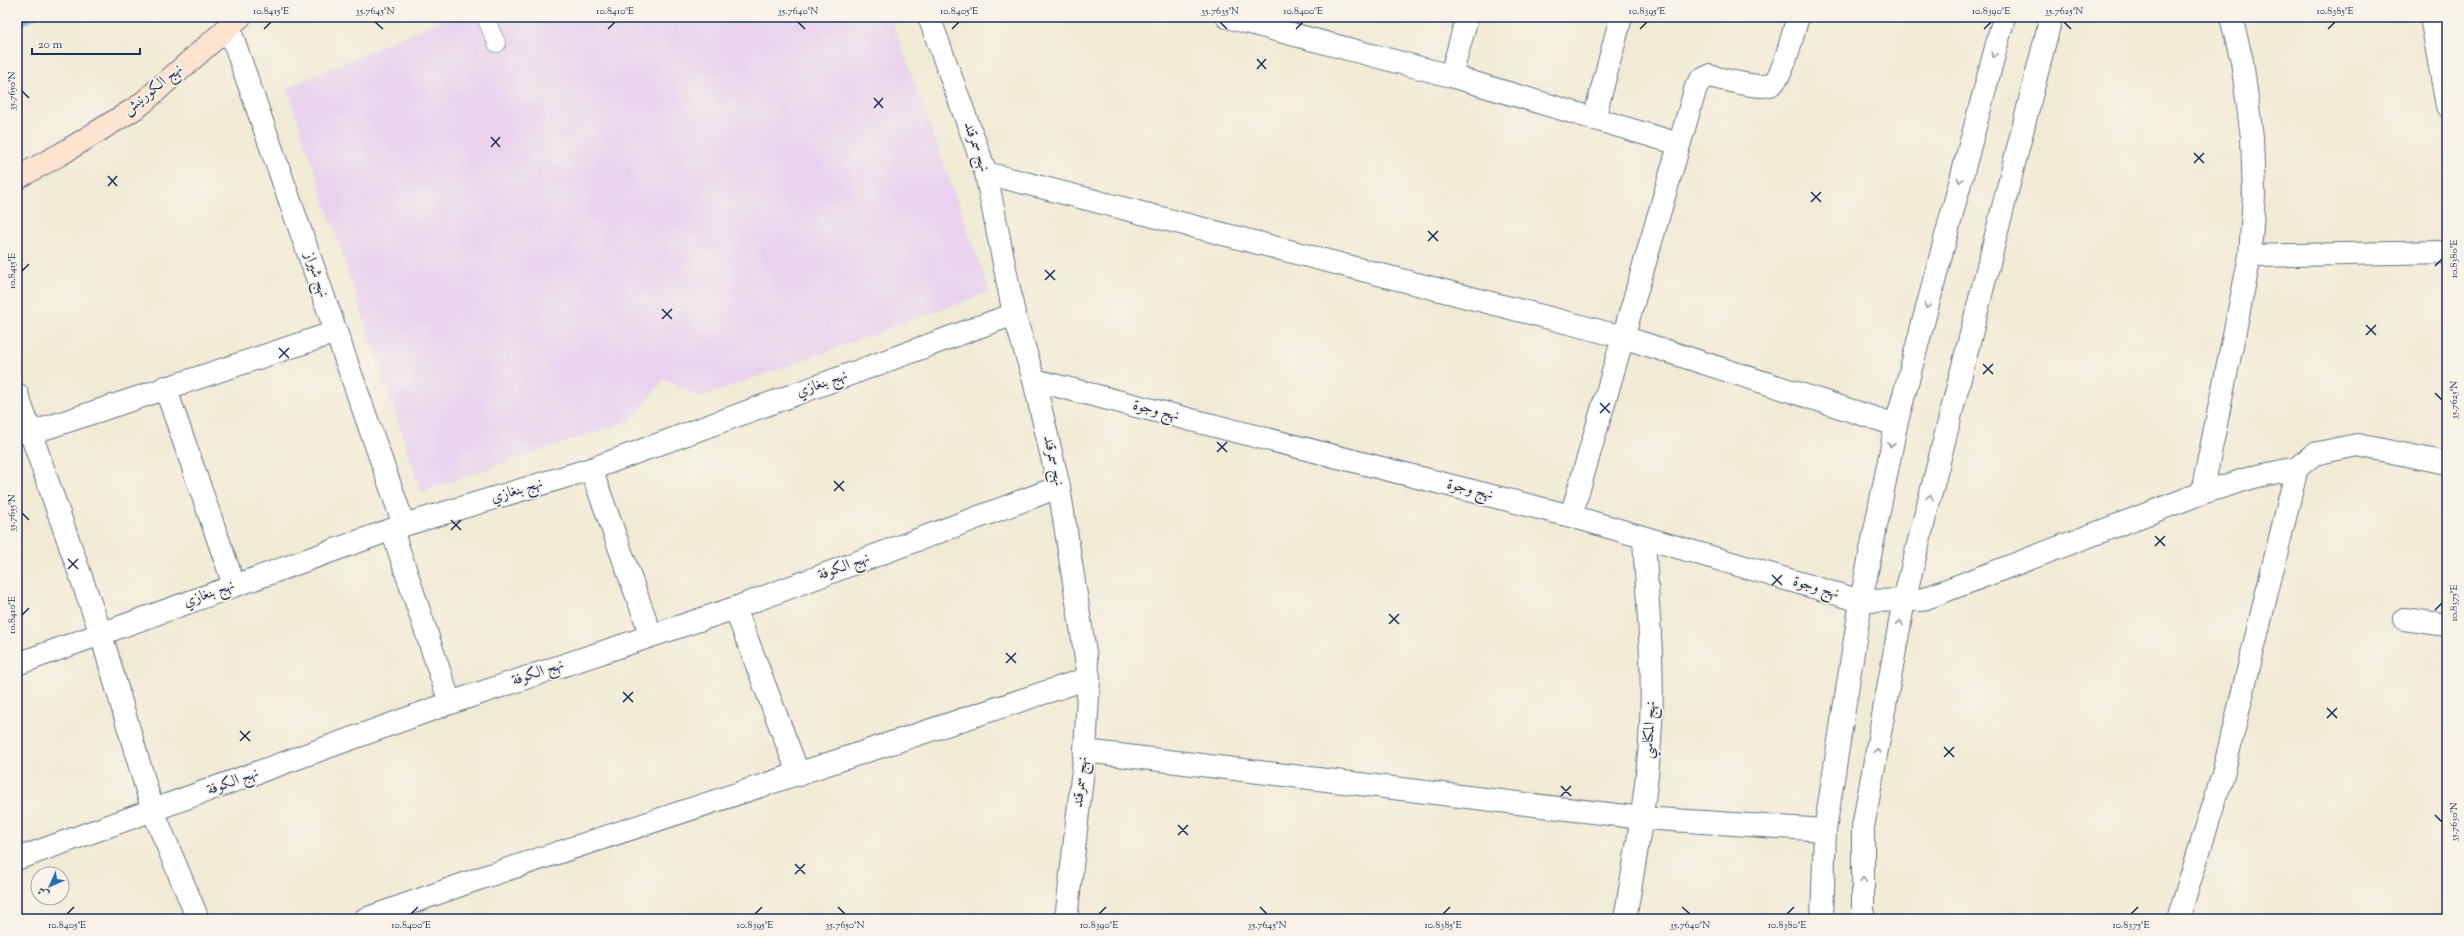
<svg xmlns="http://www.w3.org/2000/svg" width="2464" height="936" viewBox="0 0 2464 936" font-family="'Sorts Mill Goudy',Amiri,serif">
<rect width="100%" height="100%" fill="#f7f3e8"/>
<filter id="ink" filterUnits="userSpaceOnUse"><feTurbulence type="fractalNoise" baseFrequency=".025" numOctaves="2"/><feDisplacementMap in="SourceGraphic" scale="8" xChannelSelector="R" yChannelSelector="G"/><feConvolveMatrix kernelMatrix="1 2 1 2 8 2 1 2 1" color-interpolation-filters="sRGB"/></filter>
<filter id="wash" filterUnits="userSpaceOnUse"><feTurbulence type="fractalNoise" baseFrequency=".012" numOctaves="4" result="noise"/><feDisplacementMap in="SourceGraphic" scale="16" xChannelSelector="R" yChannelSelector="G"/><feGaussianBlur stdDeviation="0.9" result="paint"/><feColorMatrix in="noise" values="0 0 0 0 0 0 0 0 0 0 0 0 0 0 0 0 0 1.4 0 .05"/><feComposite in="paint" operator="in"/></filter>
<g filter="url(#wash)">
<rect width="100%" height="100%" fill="#f0ebd4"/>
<path fill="#e8d2ee" d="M 447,17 L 891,17 L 990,292 L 699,398 L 665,379 L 631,420 L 421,492 L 287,88 Z"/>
<path fill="#50aece" stroke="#366e96" d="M 17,17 L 37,17 L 17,27 Z"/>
</g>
<g filter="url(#ink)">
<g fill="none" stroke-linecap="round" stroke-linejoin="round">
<defs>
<path id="service" d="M 485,17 L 497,44"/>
<g id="minor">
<path d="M 929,17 L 986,173 L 1014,314 L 1034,380 L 1059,487 L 1089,678 L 1085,751 L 1066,919"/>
<path d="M 1227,17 L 1451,76 L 1679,144"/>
<path d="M 2431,17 L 2447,106"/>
<path d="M 228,25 L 404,525"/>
<path d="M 1451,76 L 1467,17"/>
<path d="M 1594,119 L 1621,17"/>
<path d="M 986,173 L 1623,337 L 1896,425"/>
<path d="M 2250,256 L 2447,252"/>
<path d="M 1034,380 L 1571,516 L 1861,601 L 1921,600 L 2202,493 L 2254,477 L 2297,468 L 2223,774 L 2178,919"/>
<path d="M 165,387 L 234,585"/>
<path d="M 17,394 L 101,634 L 153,811 L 198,919"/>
<path d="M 17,431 L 31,433 L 336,332"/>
<path d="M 2297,468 L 2314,454 L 2357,445 L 2447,463"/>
<path d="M 591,469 L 651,635"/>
<path d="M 2202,493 L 2250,256 L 2254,195 L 2252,137 L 2242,61 L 2231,17"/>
<path d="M 1571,516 L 1696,87 L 1701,80 L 1709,76 C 1723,79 1757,89 1770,85 C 1783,81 1793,31 1798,17"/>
<path d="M 392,530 L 450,703"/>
<path d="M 735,608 L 799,775"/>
<path d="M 2404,619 L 2447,625"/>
<path d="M 17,664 L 404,525 L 591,469 L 1014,314"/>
<path d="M 1085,751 L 1642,818 L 1825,830"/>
<path d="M 17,859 L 450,703 L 735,608 L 1059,487"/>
<path d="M 365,919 L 478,879 L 1089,678"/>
<path d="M 1625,919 C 1636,854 1648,789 1651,724 C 1654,662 1647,600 1644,538"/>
<path d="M 1822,919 L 1825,830 L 1861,601 L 1896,425 L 2004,17"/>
<path d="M 1863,919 L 1863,827 L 1904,600 L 2051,17"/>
</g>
<path id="secondary" d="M 17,178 L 61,154 L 139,106 L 240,17"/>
</defs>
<use href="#service" stroke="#667187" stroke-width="18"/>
<use href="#minor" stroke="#667187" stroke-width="24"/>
<use href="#secondary" stroke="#667187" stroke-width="24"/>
<use href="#service" stroke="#fff" stroke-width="17"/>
<use href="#minor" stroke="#fff" stroke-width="22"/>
<use href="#secondary" stroke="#fde4d1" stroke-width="22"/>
</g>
<defs><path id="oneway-chevron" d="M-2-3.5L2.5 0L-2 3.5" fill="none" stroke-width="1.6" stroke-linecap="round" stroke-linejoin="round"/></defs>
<g stroke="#8d97ae">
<use href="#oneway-chevron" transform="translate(1994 55) rotate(105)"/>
<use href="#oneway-chevron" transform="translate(1960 180) rotate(105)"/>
<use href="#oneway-chevron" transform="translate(1927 306) rotate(105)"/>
<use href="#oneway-chevron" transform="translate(1891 445) rotate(101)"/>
<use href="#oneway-chevron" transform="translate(1930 497) rotate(-76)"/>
<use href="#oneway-chevron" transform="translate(1900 623) rotate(-80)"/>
<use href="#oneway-chevron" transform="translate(1877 751) rotate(-80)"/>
<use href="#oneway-chevron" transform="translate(1863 880) rotate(-90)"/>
</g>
</g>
<path fill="none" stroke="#1b2f5e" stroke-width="1.5" d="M 375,22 L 383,29M 798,22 L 805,29M 1220,22 L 1227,29M 2064,22 L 2071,29M 264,29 L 271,22M 608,29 L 615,22M 952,29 L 959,22M 1296,29 L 1303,22M 1640,29 L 1647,22M 1984,29 L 1991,22M 2328,29 L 2335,22M 1257,59 L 1266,69M 1257,69 L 1266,59M 22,91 L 29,98M 874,98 L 883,108M 874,108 L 883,98M 491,137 L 500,147M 491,147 L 500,137M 2194,153 L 2204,163M 2194,163 L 2204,153M 108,176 L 117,186M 108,186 L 117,176M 1811,192 L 1821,202M 1811,202 L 1821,192M 1428,231 L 1438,241M 1428,241 L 1438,231M 2435,266 L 2442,259M 1045,270 L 1055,280M 22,271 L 29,264M 1045,280 L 1055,270M 662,309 L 672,319M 662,319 L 672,309M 2366,325 L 2376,335M 2366,335 L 2376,325M 279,348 L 289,358M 279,358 L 289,348M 1983,364 L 1993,374M 1983,374 L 1993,364M 2435,393 L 2442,400M 1600,403 L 1610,413M 1600,413 L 1610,403M 1217,442 L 1227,452M 1217,452 L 1227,442M 834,481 L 844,491M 834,491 L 844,481M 22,513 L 29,520M 451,520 L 461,530M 451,530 L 461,520M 2155,536 L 2165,546M 2155,546 L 2165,536M 68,559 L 78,569M 68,569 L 78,559M 1772,575 L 1782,585M 1772,585 L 1782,575M 2435,610 L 2442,603M 1389,614 L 1399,624M 22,615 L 29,608M 1389,624 L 1399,614M 1006,653 L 1016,663M 1006,663 L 1016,653M 623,692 L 633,702M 623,702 L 633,692M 2327,708 L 2337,718M 2327,718 L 2337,708M 240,731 L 250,741M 240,741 L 250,731M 1944,747 L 1954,757M 1944,757 L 1954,747M 1561,786 L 1571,796M 1561,796 L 1571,786M 2435,815 L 2442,822M 1178,825 L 1188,835M 1178,835 L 1188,825M 795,864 L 805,874M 795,874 L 805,864M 838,907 L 845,914M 1260,907 L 1267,914M 1682,907 L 1690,914M 67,914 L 74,907M 411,914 L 418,907M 755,914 L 762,907M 1099,914 L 1106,907M 1443,914 L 1450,907M 1787,914 L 1794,907M 2131,914 L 2138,907"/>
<g text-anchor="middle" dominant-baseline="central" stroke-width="3.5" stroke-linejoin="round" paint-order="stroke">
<g font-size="15" fill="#1b2f5e" stroke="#f7f3e8">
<text transform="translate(153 90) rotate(-39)">نهج الكورنيش</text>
<text transform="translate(976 147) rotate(71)">نهج سمرقند</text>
<text transform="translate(316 275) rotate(71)">نهج شيراز</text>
<text transform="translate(822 384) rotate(-20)">نهج بنغازي</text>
<text transform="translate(1156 411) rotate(14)">نهج وجوة</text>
<text transform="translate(1053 461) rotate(77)">نهج سمرقند</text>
<text transform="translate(1470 490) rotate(14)">نهج وجوة</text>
<text transform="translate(517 491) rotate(-17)">نهج بنغازي</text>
<text transform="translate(844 567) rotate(-20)">نهج الكوفة</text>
<text transform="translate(1816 588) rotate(16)">نهج وجوة</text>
<text transform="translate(209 594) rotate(-20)">نهج بنغازي</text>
<text transform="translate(538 673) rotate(-19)">نهج الكوفة</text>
<text transform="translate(1650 730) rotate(-87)">نهج المكناسي</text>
<text transform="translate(233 782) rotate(-20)">نهج الكوفة</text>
<text transform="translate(1081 782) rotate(-84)">نهج سمرقند</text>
</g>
</g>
<rect width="2464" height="936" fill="none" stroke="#f7f3e8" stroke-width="44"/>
<g transform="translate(50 886) rotate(225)"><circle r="19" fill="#f7f3e8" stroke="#9fa5b1"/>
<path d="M0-3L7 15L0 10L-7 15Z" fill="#1f6fb2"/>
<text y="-6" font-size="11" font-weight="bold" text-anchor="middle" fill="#1b2f5e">ش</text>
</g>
<path d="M32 48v6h108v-6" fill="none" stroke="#1b2f5e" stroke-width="2"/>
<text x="38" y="48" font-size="12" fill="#1b2f5e" stroke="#f7f3e8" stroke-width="3" paint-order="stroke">20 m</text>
<rect x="22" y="22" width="2420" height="892" fill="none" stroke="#1b2f5e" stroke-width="1.5"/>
<g font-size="10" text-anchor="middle" fill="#1b2f5e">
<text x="271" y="14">10.8415°E</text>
<text x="375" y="14">35.7645°N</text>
<text x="615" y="14">10.8410°E</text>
<text x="798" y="14">35.7640°N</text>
<text x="959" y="14">10.8405°E</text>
<text x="1220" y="14">35.7635°N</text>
<text x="1303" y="14">10.8400°E</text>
<text x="1647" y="14">10.8395°E</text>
<text x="1991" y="14">10.8390°E</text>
<text x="2064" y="14">35.7625°N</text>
<text x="2335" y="14">10.8385°E</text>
<text transform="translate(11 91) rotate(-90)" y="4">35.7650°N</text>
<text transform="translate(2453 259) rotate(-90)" y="4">10.8380°E</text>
<text transform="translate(11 271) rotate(-90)" y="4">10.8415°E</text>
<text transform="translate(2453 400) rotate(-90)" y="4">35.7625°N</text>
<text transform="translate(11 513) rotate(-90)" y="4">35.7655°N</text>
<text transform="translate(2453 603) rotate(-90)" y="4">10.8375°E</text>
<text transform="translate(11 615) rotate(-90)" y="4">10.8410°E</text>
<text transform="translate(2453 822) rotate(-90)" y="4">35.7630°N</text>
<text x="67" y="928">10.8405°E</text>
<text x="411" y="928">10.8400°E</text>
<text x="755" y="928">10.8395°E</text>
<text x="845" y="928">35.7650°N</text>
<text x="1099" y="928">10.8390°E</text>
<text x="1267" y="928">35.7645°N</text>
<text x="1443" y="928">10.8385°E</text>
<text x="1690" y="928">35.7640°N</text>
<text x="1787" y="928">10.8380°E</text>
<text x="2131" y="928">10.8375°E</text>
</g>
</svg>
